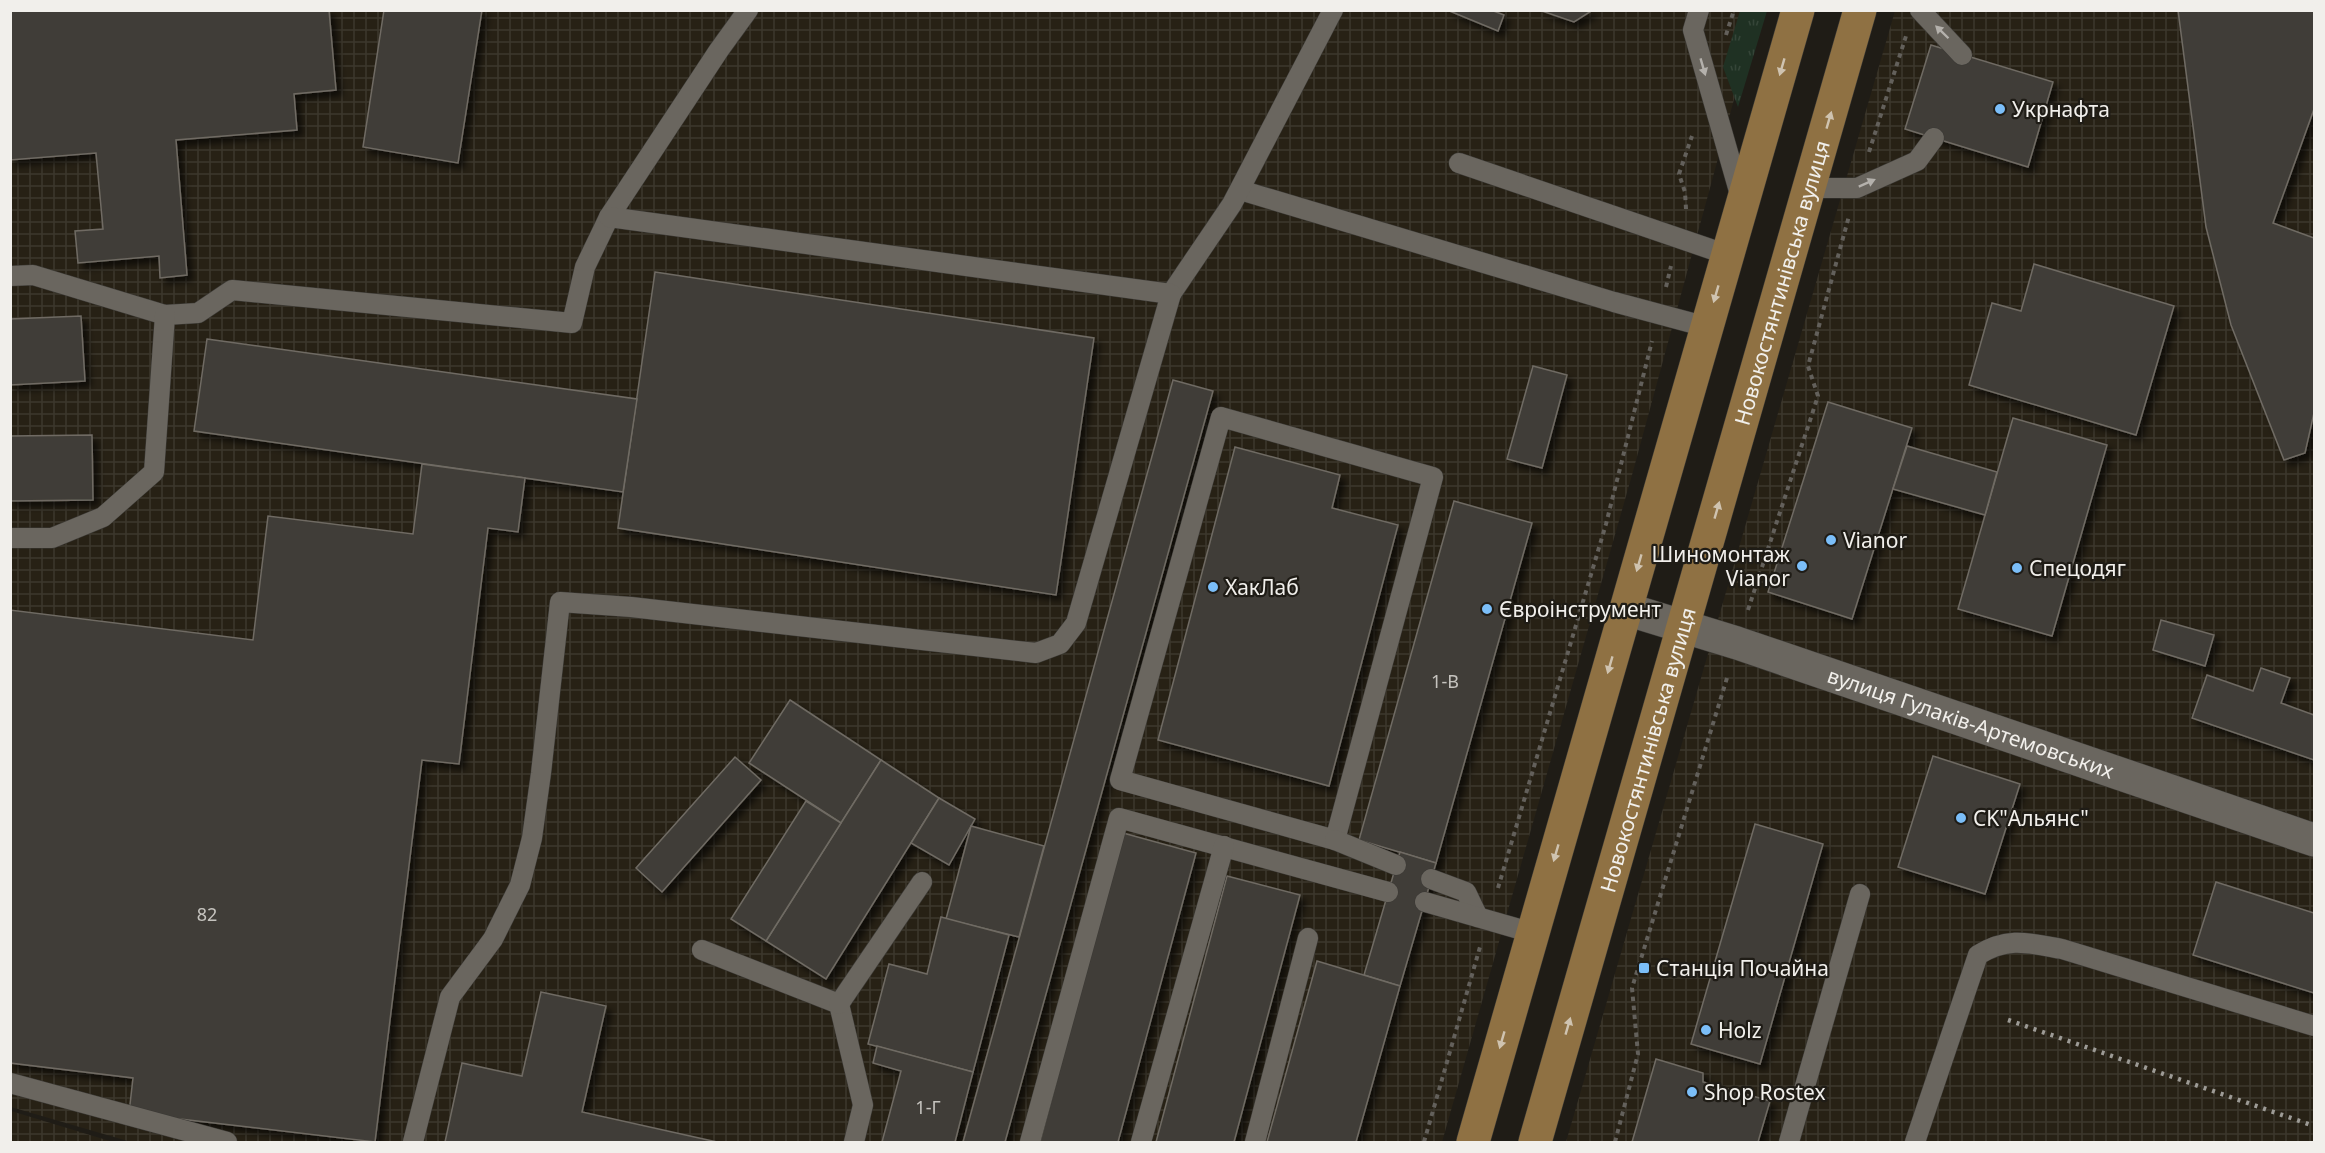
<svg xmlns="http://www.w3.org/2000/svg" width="2325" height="1153" viewBox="0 0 2325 1153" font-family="'Noto Sans',sans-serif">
<defs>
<pattern id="industrial-grid" width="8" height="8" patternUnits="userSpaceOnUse" patternTransform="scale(1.5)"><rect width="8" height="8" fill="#272115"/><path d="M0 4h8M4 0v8" fill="none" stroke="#3c372c"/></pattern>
<pattern id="grass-tufts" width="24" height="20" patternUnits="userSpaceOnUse" patternTransform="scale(1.5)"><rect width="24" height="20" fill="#1f3123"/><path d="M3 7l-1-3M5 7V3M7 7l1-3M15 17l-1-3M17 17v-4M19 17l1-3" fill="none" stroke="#354538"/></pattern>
<filter id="shadow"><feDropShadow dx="5.5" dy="5.5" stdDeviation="3" flood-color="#0009"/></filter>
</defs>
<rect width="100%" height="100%" fill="#1f1c16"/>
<g fill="url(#industrial-grid)">
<path d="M 10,11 L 1758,11 L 1632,475 L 1442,1142 L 131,1142 L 11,1107 Z"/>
<path d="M 1895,11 L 2314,11 L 2314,1142 L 1566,1142 Z"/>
<path d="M 10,1111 L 11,1111 L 113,1142 L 11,1142 Z"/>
</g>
<path fill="url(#grass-tufts)" d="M 1740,11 L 1767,11 L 1738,107 L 1723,67 Z"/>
<g fill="#413e37" stroke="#6f6b64" stroke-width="1.5" filter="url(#shadow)">
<path d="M 10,10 L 329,10 L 336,90 L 294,94 L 297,130 L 176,140 L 187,275 L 160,278 L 159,256 L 78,263 L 75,231 L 103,229 L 96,153 L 10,160 Z"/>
<path d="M 384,10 L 482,10 L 458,163 L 363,147 Z"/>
<path d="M 1447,10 L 1491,10 L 1504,15 L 1498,31 Z"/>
<path d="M 1539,10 L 1593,10 L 1574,22 Z"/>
<path d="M 2178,10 L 2314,10 L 2314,109 L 2273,223 L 2314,238 L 2314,413 L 2305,453 L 2284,460 L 2231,325 L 2206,227 Z"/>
<path d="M 1931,45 L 2053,82 L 2028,167 L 1905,129 Z"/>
<path d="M 2034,264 L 2174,306 L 2136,435 L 1969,385 L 1992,303 L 2021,311 Z"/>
<path d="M 655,272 L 1094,338 L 1056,595 L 618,528 Z"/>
<path d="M 81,316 L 85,381 L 10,385 L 10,319 Z"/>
<path d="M 207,339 L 637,399 L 623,492 L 194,431 Z"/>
<path d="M 1533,366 L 1567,375 L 1542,468 L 1507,459 Z"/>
<path d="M 1173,380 L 1213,391 L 1005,1142 L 963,1142 Z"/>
<path d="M 1828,402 L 1912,428 L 1852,619 L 1768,592 Z"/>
<path d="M 2013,418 L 2107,445 L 2052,636 L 1958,609 Z"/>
<path d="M 92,435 L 93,500 L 10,501 L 10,436 Z"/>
<path d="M 1907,446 L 1997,472 L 1985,515 L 1893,489 Z"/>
<path d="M 1235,447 L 1340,475 L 1332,508 L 1398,525 L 1329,786 L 1158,740 Z"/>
<path d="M 422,464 L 525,478 L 518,532 L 488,528 L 459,764 L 422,760 L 375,1142 L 129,1113 L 133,1078 L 10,1063 L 10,610 L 253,640 L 268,516 L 413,534 Z"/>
<path d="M 1454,501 L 1532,523 L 1436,863 L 1359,840 Z"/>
<path d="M 2161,620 L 2214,635 L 2205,666 L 2153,650 Z"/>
<path d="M 2261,668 L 2290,678 L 2281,703 L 2314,715 L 2314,760 L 2192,718 L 2207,675 L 2253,691 Z"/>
<path d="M 790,700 L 881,760 L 841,823 L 749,763 Z"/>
<path d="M 1933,756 L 2020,784 L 1985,894 L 1898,867 Z"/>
<path d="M 735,757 L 761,780 L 662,892 L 636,868 Z"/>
<path d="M 881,760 L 939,798 L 826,979 L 766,941 Z"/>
<path d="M 939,798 L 975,819 L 949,865 L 911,843 Z"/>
<path d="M 806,801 L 841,823 L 766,941 L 731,919 Z"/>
<path d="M 1755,824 L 1823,844 L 1760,1064 L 1691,1044 Z"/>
<path d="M 971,826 L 1044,846 L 1019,937 L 946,919 Z"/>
<path d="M 1123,833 L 1196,853 L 1118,1142 L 1040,1142 Z"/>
<path d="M 1400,852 L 1436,863 L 1400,986 L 1364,975 Z"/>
<path d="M 1227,876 L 1300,895 L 1234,1142 L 1156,1142 Z"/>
<path d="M 2216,882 L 2314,913 L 2314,993 L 2193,955 Z"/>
<path d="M 941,917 L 1009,935 L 973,1072 L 868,1044 L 889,964 L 927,974 Z"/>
<path d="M 1317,961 L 1400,986 L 1356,1142 L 1267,1142 Z"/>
<path d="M 541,992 L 606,1006 L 582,1112 L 717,1142 L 445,1142 L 462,1063 L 522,1076 Z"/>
<path d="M 877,1046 L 973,1072 L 955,1142 L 882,1142 L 901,1071 L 873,1063 Z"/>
<path d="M 1656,1059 L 1703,1073 L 1703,1082 L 1770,1101 L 1758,1142 L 1632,1142 Z"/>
</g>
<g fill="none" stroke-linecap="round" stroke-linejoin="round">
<defs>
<g id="service">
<path d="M 1699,10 L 1693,30 L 1741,198"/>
<path d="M 1920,10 L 1962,55"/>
<path d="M 1459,163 L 1728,255"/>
<path d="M 1809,188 L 1857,188 L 1917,161 L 1934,138"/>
<path d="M 1240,190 L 1614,302 L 1707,327"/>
<path d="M 10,276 L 33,275 L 165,315 L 198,313 L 232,290 L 572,323 L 585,267 L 609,217 L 719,50 L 748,10"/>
<path d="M 1171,294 L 1232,204 L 1333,10"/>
<path d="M 1221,417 L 1433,477 L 1335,840 L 1120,780 Z"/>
<path d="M 10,538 L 52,538 L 103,517 L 154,472 L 165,315"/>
<path d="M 1335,840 L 1396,865"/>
<path d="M 1431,879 L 1466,892 L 1478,917"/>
<path d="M 1425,902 L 1533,933"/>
<path d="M 702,950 L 839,1004 L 863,1105 L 854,1142"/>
<path d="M 839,1004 L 922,882"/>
<path d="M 10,1083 L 227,1142"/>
<path d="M 413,1142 L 450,997 L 493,939 L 520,885 L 532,838 L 541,773 L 560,602 L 631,607 L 1036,653 L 1060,644 L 1076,623 L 1171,294 L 609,217"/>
<path d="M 1030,1142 L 1119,818 L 1388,892"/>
<path d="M 1141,1142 L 1224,846"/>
<path d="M 1255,1142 L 1308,938"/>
<path d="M 1789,1142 L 1860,894"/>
<path d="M 1915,1142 L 1978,955 C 2008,936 2029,943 2062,949 L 2314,1026"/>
</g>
<g id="minor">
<path id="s1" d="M 1626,609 L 1737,643 L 2314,840"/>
</g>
<g id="primary">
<path d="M 1473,1142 L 1798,10"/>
<path id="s2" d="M 1535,1142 L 1860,10"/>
</g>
</defs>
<use href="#service" stroke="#3c3a36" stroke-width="21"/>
<use href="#minor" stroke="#3c3a36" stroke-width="34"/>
<use href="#primary" stroke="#3c3a36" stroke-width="34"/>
<g stroke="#63605b" stroke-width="4" stroke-dasharray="4.5 4.5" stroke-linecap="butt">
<path d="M 1726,35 L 1734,10"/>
<path d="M 1869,152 L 1906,36"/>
<path d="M 1686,209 L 1685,192 L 1679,174 L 1692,136"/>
<path d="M 1666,287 L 1671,266"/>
<path d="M 1748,610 L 1818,396 L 1808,366 L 1849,216"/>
<path d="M 1498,888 L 1606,524 L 1652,341"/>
<path d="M 1424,1142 L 1480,947"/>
<path d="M 1615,1142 L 1638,1054 L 1632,988 L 1727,678"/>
</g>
<use href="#service" stroke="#6a665f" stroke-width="20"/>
<use href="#minor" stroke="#6a665f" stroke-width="33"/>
<use href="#primary" stroke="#8f7143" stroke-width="33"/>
<path stroke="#9d9b96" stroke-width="4.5" stroke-dasharray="3 6" stroke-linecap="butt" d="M 2008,1020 L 2314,1126"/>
</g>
<defs><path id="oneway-solid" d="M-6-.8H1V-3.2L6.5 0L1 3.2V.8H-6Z" transform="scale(1.5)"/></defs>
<g fill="#b4b1ac">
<use href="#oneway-solid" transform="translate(1942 32) rotate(-136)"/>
<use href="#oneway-solid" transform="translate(1703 67) rotate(74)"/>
<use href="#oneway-solid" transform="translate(1867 183) rotate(-24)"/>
</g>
<g fill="#cfc3b0">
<use href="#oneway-solid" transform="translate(1782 67) rotate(106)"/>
<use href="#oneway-solid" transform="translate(1829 120) rotate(-74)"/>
<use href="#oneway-solid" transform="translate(1716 294) rotate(106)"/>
<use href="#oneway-solid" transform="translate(1717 510) rotate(-74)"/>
<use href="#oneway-solid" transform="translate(1639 563) rotate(106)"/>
<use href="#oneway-solid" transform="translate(1610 665) rotate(106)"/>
<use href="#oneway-solid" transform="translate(1556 853) rotate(106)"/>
<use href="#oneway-solid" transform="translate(1568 1026) rotate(-74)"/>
<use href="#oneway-solid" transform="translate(1502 1040) rotate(106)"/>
</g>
<g fill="#7bbef8" stroke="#1f1c16" stroke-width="2">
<circle cx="2000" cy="109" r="6"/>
<circle cx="1831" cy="540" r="6"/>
<circle cx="1802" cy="566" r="6"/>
<circle cx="2017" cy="568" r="6"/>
<circle cx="1213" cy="587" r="6"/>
<circle cx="1487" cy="609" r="6"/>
<circle cx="1961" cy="818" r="6"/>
<rect x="1638" y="962" width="12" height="12" rx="3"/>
<circle cx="1706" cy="1030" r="6"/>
<circle cx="1692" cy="1092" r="6"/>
</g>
<g text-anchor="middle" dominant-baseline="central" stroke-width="4.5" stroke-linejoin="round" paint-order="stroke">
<g font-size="18" fill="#c5c3be">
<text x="1445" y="681">1-В</text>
<text x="207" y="914">82</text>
<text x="928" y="1107">1-Г</text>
</g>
<g font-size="21" fill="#f1efeb" stroke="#1f1c16" text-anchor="start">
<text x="2012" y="109">Укрнафта</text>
<text x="1843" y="540">Vianor</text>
<text x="1790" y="554" text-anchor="end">Шиномонтаж<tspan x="1790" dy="24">Vianor</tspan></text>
<text x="2029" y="568">Спецодяг</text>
<text x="1225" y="587">ХакЛаб</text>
<text x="1499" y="609">Євроiнструмент</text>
<text x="1973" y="818">CK"Альянс"</text>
<text x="1656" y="968">Станція Почайна</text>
<text x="1718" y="1030">Holz</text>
<text x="1704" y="1092">Shop Rostex</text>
</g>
<g font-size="21" fill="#f1efeb" stroke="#1f1c16">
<text stroke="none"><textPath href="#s2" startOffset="894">Новокостянтинівська вулиця</textPath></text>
<text stroke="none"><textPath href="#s1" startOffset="363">вулиця Гулаків-Артемовських</textPath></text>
<text stroke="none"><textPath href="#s2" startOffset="408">Новокостянтинівська вулиця</textPath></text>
</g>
</g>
<rect width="2325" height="1153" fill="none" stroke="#f1efeb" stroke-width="24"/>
</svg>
